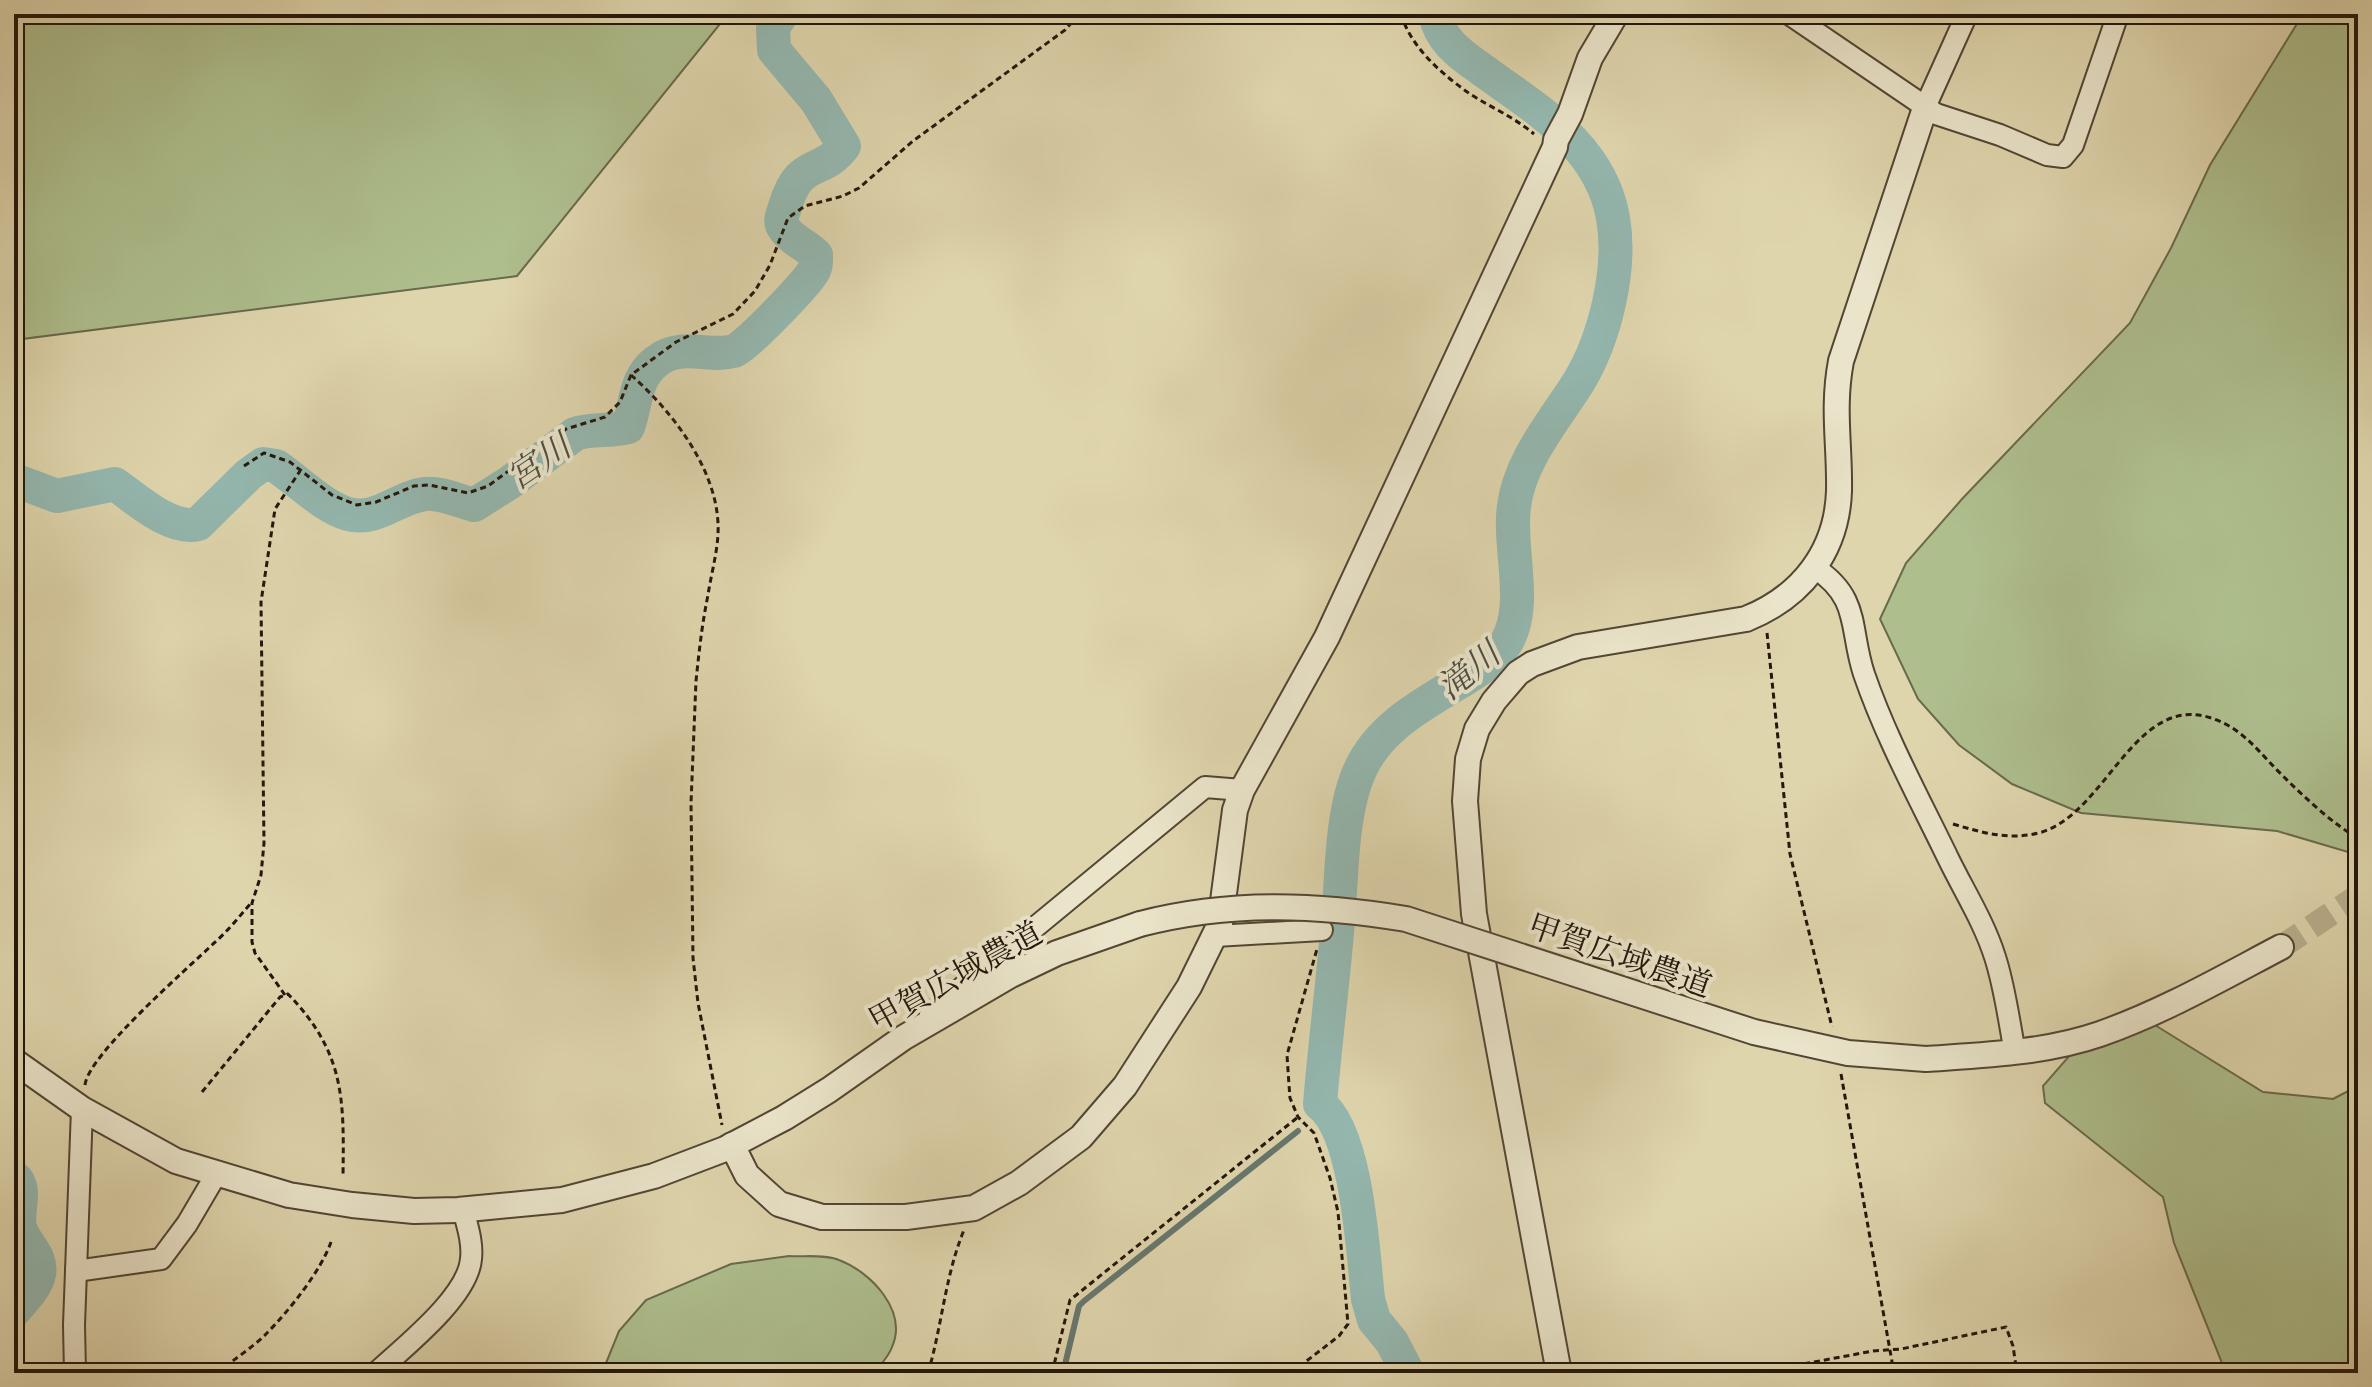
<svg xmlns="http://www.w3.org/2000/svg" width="2372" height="1387" viewBox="0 0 2372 1387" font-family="'Gentium Book Plus','Noto Serif JP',serif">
<rect width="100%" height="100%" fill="#dfd5ad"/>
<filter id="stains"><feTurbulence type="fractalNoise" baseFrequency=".0025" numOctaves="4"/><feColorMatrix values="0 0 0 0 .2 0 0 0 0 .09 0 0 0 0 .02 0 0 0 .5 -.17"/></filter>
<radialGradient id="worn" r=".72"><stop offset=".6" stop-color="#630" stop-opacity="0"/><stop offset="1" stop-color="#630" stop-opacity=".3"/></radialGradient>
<g fill="#aebe8d" stroke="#686a4c" stroke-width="2">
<path d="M 14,14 L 728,14 L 517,276 L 14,340 Z"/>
<path d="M 2303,14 L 2358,14 L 2358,855 L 2277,831 L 2081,813 L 2012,784 L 1959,745 L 1918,699 L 1880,619 L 1906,563 L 1962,499 L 2130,323 L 2171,248 L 2210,165 Z"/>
<path d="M 2150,1022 L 2263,1092 L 2333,1099 L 2358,1086 L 2358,1373 L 2226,1373 L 2174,1243 L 2163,1197 L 2045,1103 L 2043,1086 L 2091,1031 Z"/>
<path d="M 789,1256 C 804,1257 825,1254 839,1260 C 871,1272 908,1311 892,1347 C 889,1356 880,1365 875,1373 L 602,1373 L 619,1331 L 646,1300 L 731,1264 Z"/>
</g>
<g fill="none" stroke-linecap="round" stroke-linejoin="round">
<path stroke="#67776e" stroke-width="6" d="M 1063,1373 L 1079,1306 L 1084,1301 L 1298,1131"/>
<g stroke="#94b8b0" stroke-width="34">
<path d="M 14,480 L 57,496 L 115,484 C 136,499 171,531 198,524 L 249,474 L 263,464 L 276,466 C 297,480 325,508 348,514 C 377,522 398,497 425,494 C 439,492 459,501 474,505 L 509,483 L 575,434 C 592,428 610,432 628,427 C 637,403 634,378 657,361 C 680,342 709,358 734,351 C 746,347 805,285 813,272 C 817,266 816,261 816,255 C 806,245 788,238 782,225 C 780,219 783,213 785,207 C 799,157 822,176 844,146 L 816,100 L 774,50 L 773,27 L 782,14"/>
<path d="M 14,1177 C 28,1188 16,1211 20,1227 C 23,1243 43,1255 39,1274 C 37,1287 22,1301 14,1311"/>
<path d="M 1408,1373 L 1392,1342 L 1374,1320 L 1368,1299 C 1363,1252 1357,1132 1320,1104 C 1325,1043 1333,982 1338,921 C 1342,875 1341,811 1360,770 C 1379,728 1420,706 1458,683 C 1476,672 1494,662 1506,643 C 1529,606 1508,548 1514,506 C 1520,460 1554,421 1578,383 C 1605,339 1622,269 1613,218 C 1601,148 1541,112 1488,74 C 1465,57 1441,44 1435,14"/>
</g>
<path stroke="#b9af8d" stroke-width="24" stroke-dasharray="24 12" stroke-linecap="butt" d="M 2281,947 L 2358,896"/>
<defs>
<g id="minor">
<path d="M 1789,14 L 1936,114 L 2000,135 L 2047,155 L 2063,157 L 2073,145 L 2118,14"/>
<path d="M 1926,105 L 1967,14"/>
<path d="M 1815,568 C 1861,598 1849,629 1864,674 C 1886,738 1919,798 1948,858 C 1964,891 1984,922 1995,957 C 2005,988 2009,1021 2015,1053"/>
<path d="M 1215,936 L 1322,930"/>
<path d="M 930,1014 L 1205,787 L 1242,790"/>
<path d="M 76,1271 L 161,1259 L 187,1224 L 217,1173"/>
<path d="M 75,1373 L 74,1325 L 82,1109"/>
<path d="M 376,1373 C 404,1347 468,1297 471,1259 C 473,1242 467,1225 463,1209"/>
</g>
<g id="tertiary">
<path d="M 1926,1059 C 1984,1055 2045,1053 2100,1034 C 2163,1012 2222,978 2281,947"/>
<path d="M 14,1061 L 82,1109 L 176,1161 L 289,1195 L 352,1205 L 414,1211 L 458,1210 L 562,1200 L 654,1176 L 725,1149 L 784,1118 L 829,1090 L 903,1038 L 1011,975 L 1057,953 L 1140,924"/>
<path d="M 732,1145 L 747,1175 L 779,1204 L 822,1217 L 906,1217 L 974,1208 L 1019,1183 L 1081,1137 L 1125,1086 L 1189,987 L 1220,924 L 1235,810 L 1242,790 L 1327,637 L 1555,147 L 1556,140 L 1570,114 L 1590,58 L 1616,14"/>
<path d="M 1559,1373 L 1474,914 L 1465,801 L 1468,759 L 1477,729 L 1494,701 L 1518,673 L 1532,664 L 1578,647 L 1746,619 C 1801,597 1837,552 1839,491 C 1840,445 1832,409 1841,361 L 1926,105"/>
</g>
</defs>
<use href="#minor" stroke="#524634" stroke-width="24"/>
<use href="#tertiary" stroke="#524634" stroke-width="28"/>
<g stroke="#23160b" stroke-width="3" stroke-dasharray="6 4" stroke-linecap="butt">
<path d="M 1401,14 C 1411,48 1442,74 1470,94 C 1492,108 1514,117 1534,134"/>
<path d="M 631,375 C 674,413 721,474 718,534 C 717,554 711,575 708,595 C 702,624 699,652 696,681 L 691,803 L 693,958 L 698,1003 L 722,1125"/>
<path d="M 244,466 L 264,453 L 290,462 L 332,495 L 357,505 L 376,502 L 414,486 L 429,485 L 468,493 L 488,486 L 566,429 L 605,417 L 620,402 L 631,375 L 676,342 L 733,314 L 755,291 L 770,265 L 788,218 L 805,206 L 843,196 L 859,188 L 913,141 L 1065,30 L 1079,14"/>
<path d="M 1767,633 L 1790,854 L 1832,1027"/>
<path d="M 1953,824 C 1983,833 2011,841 2042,832 C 2108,811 2136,690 2214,719 C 2245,730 2261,755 2283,776 C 2303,796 2334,825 2358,838"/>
<path d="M 285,995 L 255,953 L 252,942 L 252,903 L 261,875 L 264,843 L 261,602 L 275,509 L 300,471"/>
<path d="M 1841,1074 L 1894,1373"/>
<path d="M 85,1085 C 88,1055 187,969 213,944 C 227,932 239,917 251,903"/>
<path d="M 202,1092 L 280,997 L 288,994 C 345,1053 344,1099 343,1176"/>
<path d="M 217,1373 C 233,1360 252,1348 266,1334 C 288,1312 321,1271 331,1242"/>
<path d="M 928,1373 C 942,1326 945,1276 964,1230"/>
<path d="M 1052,1373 L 1070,1300 L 1298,1117"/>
<path d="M 1291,1373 L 1339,1336 L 1348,1324 L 1338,1212 L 1330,1178 L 1314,1133 L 1298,1117 L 1290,1098 L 1289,1085 L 1287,1055 L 1317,949"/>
<path d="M 1755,1373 L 1873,1351 L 1901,1349 L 2006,1327 L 2013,1346 L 2017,1373"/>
</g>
<use href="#minor" stroke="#eae4ca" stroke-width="20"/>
<use href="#tertiary" stroke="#eae4ca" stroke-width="24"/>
<defs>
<path id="tertiary-bridge" d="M 1140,924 C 1229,901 1316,904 1406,919 L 1754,1032 L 1848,1053 L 1926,1059"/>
</defs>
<use href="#tertiary-bridge" stroke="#524634" stroke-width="28" stroke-linecap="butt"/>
<use href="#tertiary-bridge" stroke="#eae4ca" stroke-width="24"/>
</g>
<g text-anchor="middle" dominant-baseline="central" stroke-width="8" stroke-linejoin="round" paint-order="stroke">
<g font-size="32" fill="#23160b" stroke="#eae4ca">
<text transform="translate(1620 955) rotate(19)">甲賀広域農道</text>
<text transform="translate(955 976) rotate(-29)">甲賀広域農道</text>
</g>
<g font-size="34" font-style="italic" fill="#4b4f45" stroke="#eae4ca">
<text transform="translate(538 461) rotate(-34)">宮川</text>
<text transform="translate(1468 670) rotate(-39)">滝川</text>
</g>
</g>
<rect width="2372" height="1387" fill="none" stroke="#dfd5ad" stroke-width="48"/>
<rect x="16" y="16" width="2340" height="1355" fill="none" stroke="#23160b" stroke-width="4"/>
<rect x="24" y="24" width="2324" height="1339" fill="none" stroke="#23160b" stroke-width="2"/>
<rect width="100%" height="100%" filter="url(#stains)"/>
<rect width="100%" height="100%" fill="url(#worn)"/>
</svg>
